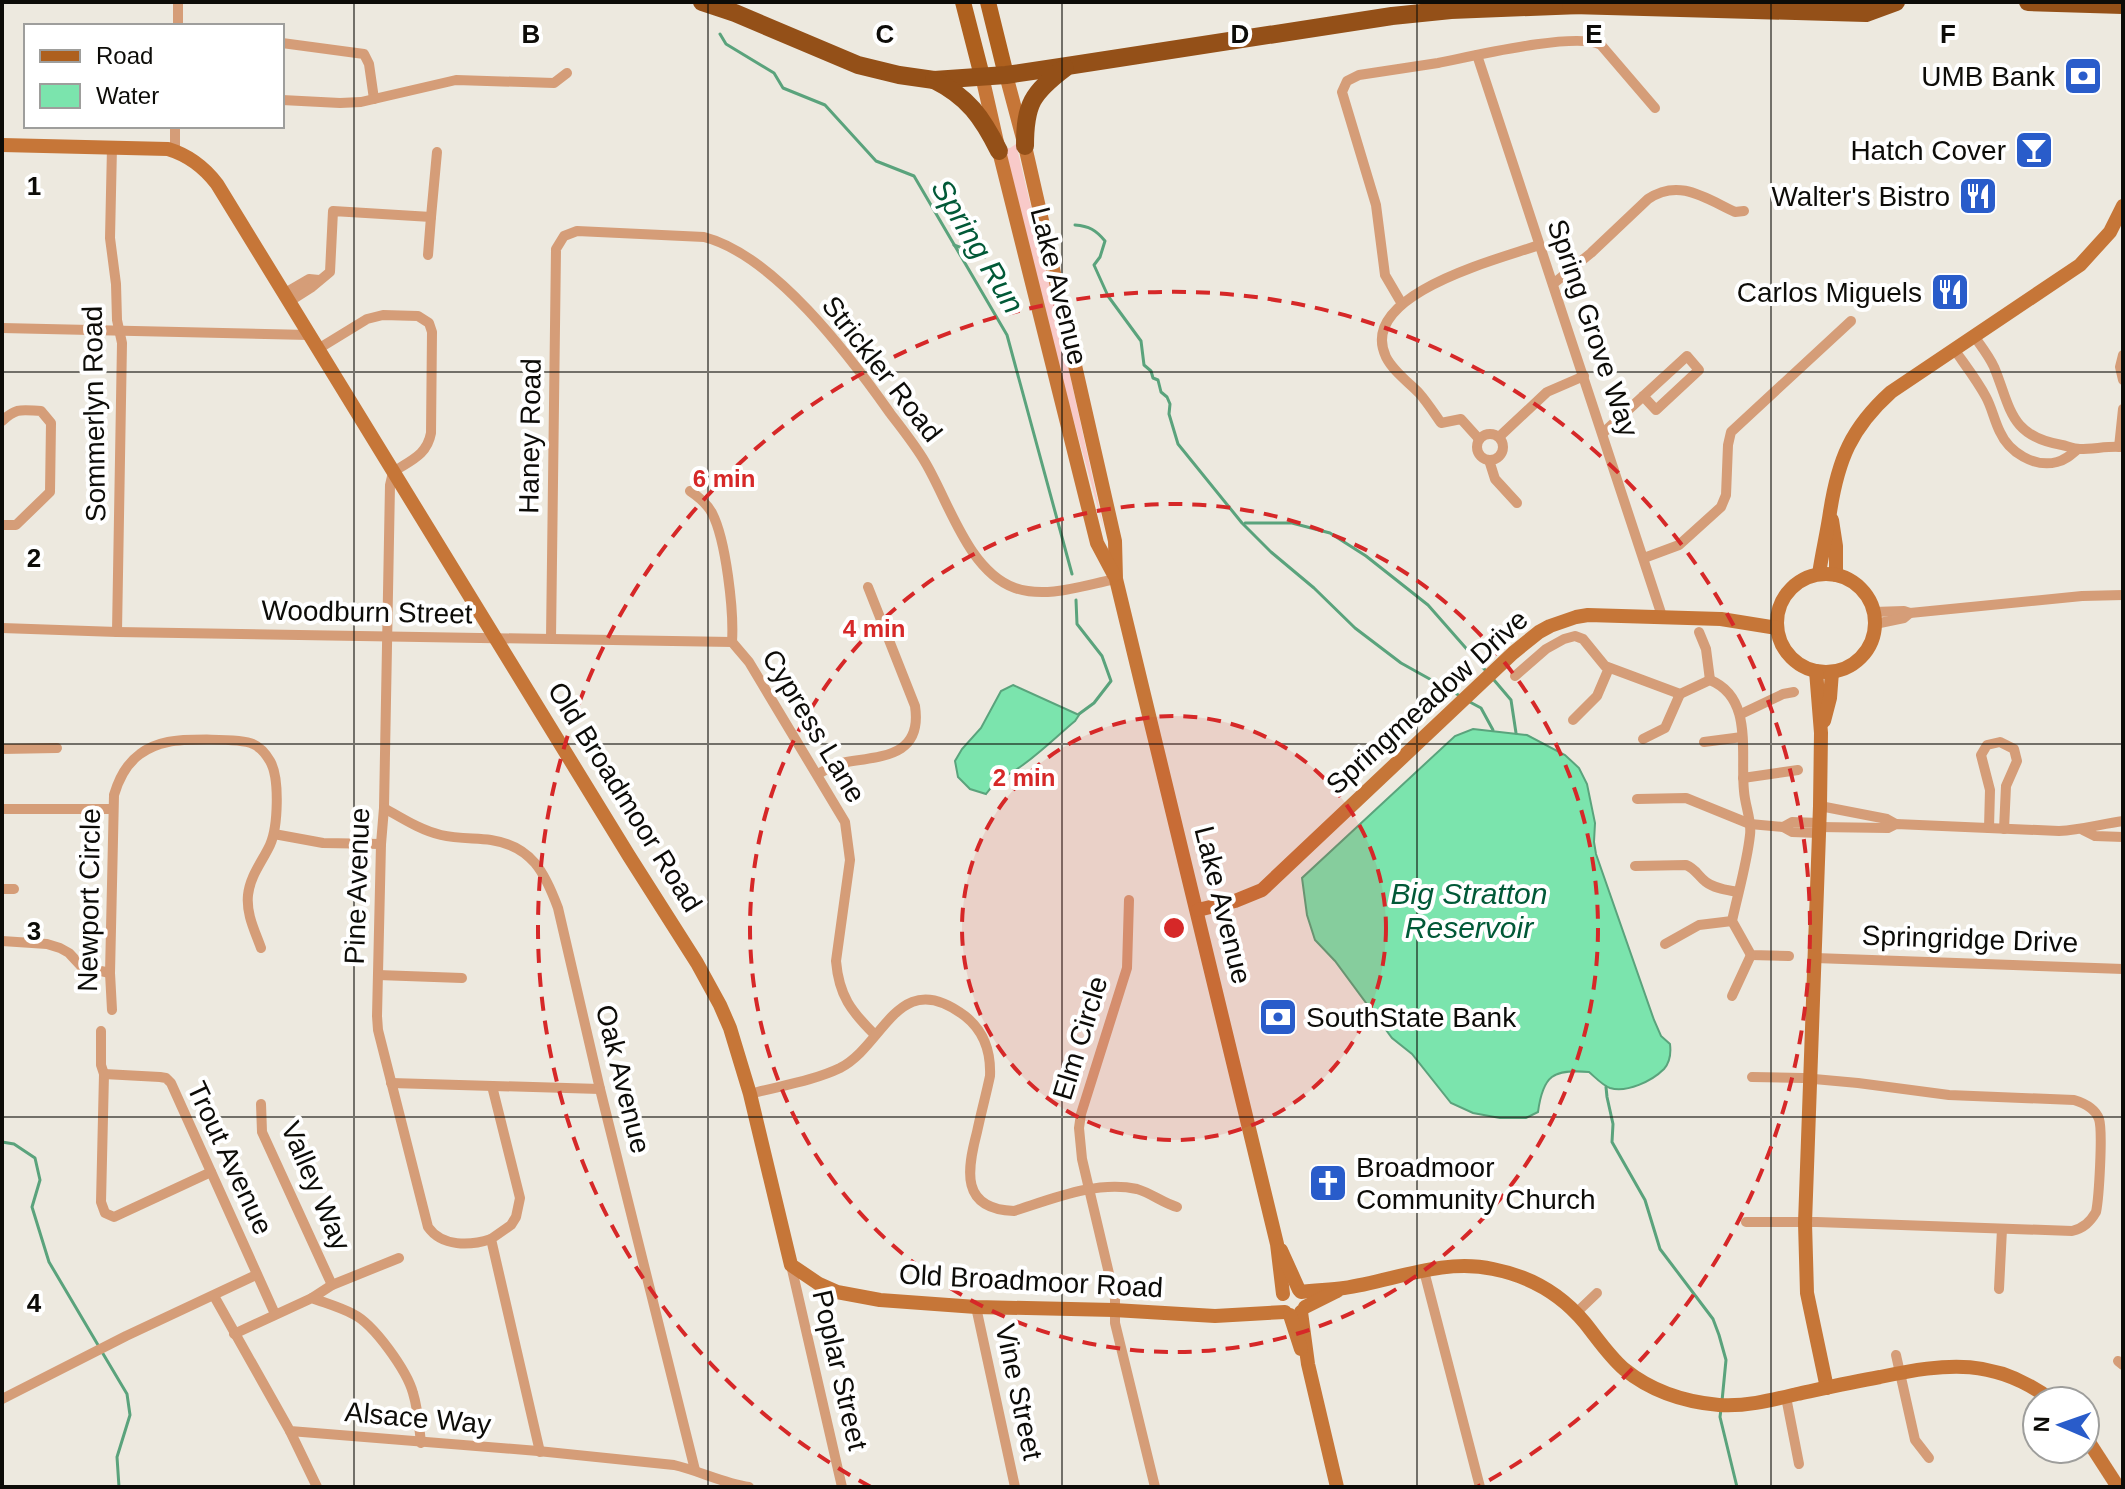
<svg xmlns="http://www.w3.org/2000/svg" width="2125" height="1489" viewBox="0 0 2125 1489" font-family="Helvetica,sans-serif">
<rect width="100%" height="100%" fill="#ede9df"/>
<path fill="#f8cac9" d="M 1016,144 L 1055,307 L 1105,534 L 1057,360 L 1005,148 L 1010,148 Z"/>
<g fill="#7be4ad" stroke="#5aa37c" stroke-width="2">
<path d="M 1013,685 L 1079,715 L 1075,721 C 1057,736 1040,753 1020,767 C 1006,777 996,779 986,794 L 970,789 L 958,777 L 955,761 L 962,749 L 981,728 L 1001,691 Z"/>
<path d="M 1473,729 L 1527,735 L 1565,755 L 1579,768 L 1587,784 L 1595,823 L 1594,842 L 1596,854 L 1654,1020 L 1661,1036 L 1670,1044 C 1671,1052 1670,1062 1664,1069 C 1652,1081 1627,1093 1610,1088 C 1602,1085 1595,1077 1589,1072 C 1553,1069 1543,1075 1538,1112 L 1526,1118 L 1500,1118 L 1473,1113 L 1451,1103 L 1412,1054 L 1392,1038 L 1335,961 L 1315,940 L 1307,915 L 1302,878 L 1455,736 Z"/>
</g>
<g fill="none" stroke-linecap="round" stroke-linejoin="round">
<g stroke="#5aa37c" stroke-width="3">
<path d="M 720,34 L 726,44 L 774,73 L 783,88 L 825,105 L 876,161 L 914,176 L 1007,335 L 1072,574"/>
<path d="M 1075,225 C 1089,226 1096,230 1105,241 L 1100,257 L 1094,265 L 1108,296 L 1141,341 L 1144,365 L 1151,371 L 1153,378 L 1158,380 L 1161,392 L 1167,397 L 1170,404 L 1169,414 L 1178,444 L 1242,523 L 1271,552 L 1314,588 L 1355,628 L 1401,663 L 1462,697"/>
<path d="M 954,245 L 985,257"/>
<path d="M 1245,523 L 1292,523 L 1330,533 L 1366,556 L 1428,605 L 1486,671"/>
<path d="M 1076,600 L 1077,624 L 1102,656 L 1111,681 L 1094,703 L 1079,714"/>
<path d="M 1494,680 L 1511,700 L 1516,733"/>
<path d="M 1468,701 L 1481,708 L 1493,730"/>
<path d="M 1606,1087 L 1607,1097 L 1613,1124 L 1612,1142 L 1645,1200 L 1660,1249 L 1713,1319 L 1719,1335 L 1726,1360 L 1722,1401"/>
<path d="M 2,1142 L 14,1144 L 35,1158 L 40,1180 L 32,1207 L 49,1262 L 98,1345"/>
<path d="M 102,1352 L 127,1394 L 130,1415 L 117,1457 L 119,1487"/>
<path d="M 1721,1409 L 1720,1417 L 1737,1487"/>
</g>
<g stroke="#d59d78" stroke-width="10">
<path d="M 178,26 L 178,2"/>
<path d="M 282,43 L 364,54 L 369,64 L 374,99"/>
<path d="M 1477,55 L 1662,616"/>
<path d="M 282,100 L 340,103 L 361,102 L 456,80 L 554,83 L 567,73"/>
<path d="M 112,147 L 110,238 L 116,284 L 117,320 L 122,343 L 117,632"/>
<path d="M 175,151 L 175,126"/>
<path d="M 431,217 L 437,152"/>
<path d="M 1553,284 L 1591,253 L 1648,199 C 1679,178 1705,198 1735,212 L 1744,211"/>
<path d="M 285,293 L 309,279 L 319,280"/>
<path d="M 290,301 L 312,287 L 330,272 L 333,211 L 431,217 L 428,255"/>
<path d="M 1402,304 L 1385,275 L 1376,205 L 1342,92 L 1347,81 L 1359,75 C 1385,71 1411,67 1438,63 C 1469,57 1577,31 1601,45 L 1655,108"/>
<path d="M 2,328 L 309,335"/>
<path d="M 1974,336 C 1981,346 1989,356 1994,367 C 2011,408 2009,436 2062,445 C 2067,446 2074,449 2080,449 C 2094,449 2108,446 2123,447"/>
<path d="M 318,349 L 367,319 L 383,315 L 418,316 L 429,323 L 432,332 L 431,433 C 427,455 411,460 393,472 L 390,485 L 384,808 L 381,844 L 377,1016 L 378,1030 L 428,1227 C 442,1247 470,1246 491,1239"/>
<path d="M 1954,349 C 1965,365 1977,380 1986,397 C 1992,408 1994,420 2000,432 C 2009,452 2034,468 2057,462 C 2065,460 2071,455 2078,449"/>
<path d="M 2123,355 L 2120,367 L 2123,380"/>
<path d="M 2,421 C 17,407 22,410 41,411 L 51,423 L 50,492 L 16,525 L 2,525"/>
<path d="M 1603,433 L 1687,356 L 1699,370 L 1656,410 L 1643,396"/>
<circle cx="1490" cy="447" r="13"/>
<path d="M 1499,437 L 1547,392 L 1584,376"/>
<path d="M 1479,439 L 1461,419 L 1441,423 C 1434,413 1427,402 1419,393 C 1408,382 1393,371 1386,357 C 1356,294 1500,259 1539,245"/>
<path d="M 2119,447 L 2123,409"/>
<path d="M 1489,460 L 1495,479 L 1517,503"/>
<path d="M 690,491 C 699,497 707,504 712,513 C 726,540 734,611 732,642 L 749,662 L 845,822 L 850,860 L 836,961 C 839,996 851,1011 875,1035"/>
<path d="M 1644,558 L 1679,545 L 1721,507 L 1726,495 L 1728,445 L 1731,432 L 1851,321"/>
<path d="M 1874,612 L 1904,611 L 1910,613 L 2082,596 L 2123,595"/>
<path d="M 1875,624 L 1904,618 L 1910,613"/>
<path d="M 2,628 L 117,632 L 732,642"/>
<path d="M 1699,632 L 1706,649 L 1710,680"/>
<path d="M 551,638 L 556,249 L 564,236 L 577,231 L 704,237 C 774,255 849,355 890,413 C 902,429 915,445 925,462 C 949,502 968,571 1015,588 C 1047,599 1084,585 1116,579"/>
<path d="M 1515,676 L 1546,649 L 1564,639 L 1575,636 L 1583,639 L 1605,666 L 1680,694 L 1710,680 C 1754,698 1740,754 1744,791 C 1745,806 1752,821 1750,835 C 1747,863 1738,893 1732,921 L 1751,955 L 1789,956"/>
<path d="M 1741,714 L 1783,694 L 1794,692"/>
<path d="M 1573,720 L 1597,696 L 1609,668"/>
<path d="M 1643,739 L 1665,728 L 1680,694"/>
<path d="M 1704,742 L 1742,737"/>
<path d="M 2,749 L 57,748"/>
<path d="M 818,774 C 826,770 833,765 841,763 C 878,756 923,759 915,706 L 868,587"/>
<path d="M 1743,778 L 1798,770"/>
<path d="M 1637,799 L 1686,798 L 1750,824 L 1783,827 L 1792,832 L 1819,833"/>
<path d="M 1820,806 L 1887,819 L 1896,824"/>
<path d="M 384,808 C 402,818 420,830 441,835 C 458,839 475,838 491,840 C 532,846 545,873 558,908 L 600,1089 L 695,1470"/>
<path d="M 2,809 L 113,809"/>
<path d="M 1783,827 L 1792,822 L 1819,823"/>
<path d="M 1819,827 L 1888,828 L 1896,824 L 2059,831 C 2081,830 2101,824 2123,821"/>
<path d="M 1989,828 L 1990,790 L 1981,755 L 1987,745 L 2000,742 L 2014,749 L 2017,761 L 2006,786 L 2004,829"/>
<path d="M 2083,830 L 2095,836 L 2123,837"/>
<path d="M 274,834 L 323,843 L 381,844"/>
<path d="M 1635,866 L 1686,865 C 1696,869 1698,876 1706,882 C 1715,889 1728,890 1738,892"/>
<path d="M 2,889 L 14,889"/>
<path d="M 1129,900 L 1127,968 L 1081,1114 L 1079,1128 L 1082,1159 L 1115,1299 L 1115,1323 L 1155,1487"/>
<path d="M 2,941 L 47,944 L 60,948 L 69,953 L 82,967 L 110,973"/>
<path d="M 1665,944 L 1699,925 L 1732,921"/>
<path d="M 1815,958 L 2123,969"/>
<path d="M 378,975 L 462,978"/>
<path d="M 1732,996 L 1751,955"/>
<path d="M 112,1010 L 110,973 L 114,795 C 119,778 126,764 140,754 C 148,748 158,744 168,742 C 183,739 240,738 253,744 C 260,747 266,754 270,761 C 280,778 278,827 270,845 C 262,862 250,876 248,895 C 246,914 255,931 261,948"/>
<path d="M 101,1031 L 101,1065 L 104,1074 L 101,1202 L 105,1213 L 114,1217 L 211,1172"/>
<path d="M 104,1074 L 160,1077 L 166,1078 L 171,1083 L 275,1314"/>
<path d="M 391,1083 L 600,1089"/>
<path d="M 492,1086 L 520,1198 L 516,1217 L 511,1225 L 491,1239 L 540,1452"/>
<path d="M 750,1094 C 779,1086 813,1081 840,1068 C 885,1045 898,965 965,1016 C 984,1031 991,1053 990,1076 C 986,1095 981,1113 977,1132 C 967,1170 960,1209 1014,1211 C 1052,1199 1097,1180 1137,1189 C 1151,1193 1163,1203 1177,1207"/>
<path d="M 261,1104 L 262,1132 L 332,1285"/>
<path d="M 1746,1222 L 1817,1222 L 2072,1231 C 2084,1228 2090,1222 2096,1212 C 2099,1198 2103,1131 2099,1119 C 2095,1108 2084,1103 2074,1100 L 1949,1095 L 1858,1083 L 1803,1078 L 1752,1077"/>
<path d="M 791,1265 L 842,1487"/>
<path d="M 1424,1271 L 1480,1487"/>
<path d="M 1999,1289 L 2002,1229"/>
<path d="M 214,1296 L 290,1431 L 538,1451 L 674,1465 C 700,1471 723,1483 749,1487"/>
<path d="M 312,1298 L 332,1285 L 399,1258"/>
<path d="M 976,1307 L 1015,1487"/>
<path d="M 1576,1313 L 1597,1293"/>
<path d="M 234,1334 L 312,1298 C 325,1303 340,1307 353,1314 C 374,1324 407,1371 413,1393 C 418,1409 419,1426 421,1443"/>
<path d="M 1896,1355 L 1915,1440 L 1929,1458"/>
<path d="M 2118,1361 L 2123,1365"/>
<path d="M 1786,1397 L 1799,1464"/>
<path d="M 2,1399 L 126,1336 L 256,1275"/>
<path d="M 290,1431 L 317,1487"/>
</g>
<g stroke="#c67638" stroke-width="14">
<path d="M 1006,75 L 1025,146 L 1115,541 L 1116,579 L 1277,1244 L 1283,1294"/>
<path d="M 982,76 L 999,151 L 1097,543 L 1114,575"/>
<path d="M 2,145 L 168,149 C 188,155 204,167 217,184 L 629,856 L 697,963 L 720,1005 L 730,1028 L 750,1094 L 791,1265 L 819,1284 L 837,1292 L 880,1300 L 976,1307 L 1114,1310 L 1215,1316 L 1285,1312"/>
<path d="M 1832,520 L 1836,546 L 1836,575"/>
<path d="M 1819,574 C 1822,553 1827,533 1830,512 C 1838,460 1851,428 1891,392 L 2080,265 L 2110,232 L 2123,206"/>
<circle cx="1826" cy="623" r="49"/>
<path d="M 1816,671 L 1821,733 L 1820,806 L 1805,1223 L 1807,1293 L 1827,1388"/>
<path d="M 1824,721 L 1830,698 L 1832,672"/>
<path d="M 1198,910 L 1235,901 L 1262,890 L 1513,653 L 1539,632 L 1550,626 L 1576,617 L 1588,615 L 1721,619 L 1777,628"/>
<path d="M 1281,1250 L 1299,1290"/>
<path d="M 1301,1292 C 1315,1290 1330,1290 1344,1288 C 1393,1281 1442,1258 1493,1269 C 1529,1276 1561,1294 1585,1323 C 1597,1338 1609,1356 1624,1369 C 1651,1391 1685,1402 1719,1405 C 1745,1407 1772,1400 1797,1394 C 1825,1388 1852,1382 1880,1377 C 1947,1363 1995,1357 2053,1401"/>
<path d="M 1305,1307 L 1337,1291"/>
<path d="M 1301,1312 L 1308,1364 L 1337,1487"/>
<path d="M 1290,1315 L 1301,1349"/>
<path d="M 2085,1436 L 2118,1487"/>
</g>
<g stroke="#ae601e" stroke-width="16">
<path d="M 963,2 L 982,76"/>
<path d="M 988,2 L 1006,75"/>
</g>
<g stroke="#945018" stroke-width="18">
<path d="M 702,2 L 735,13 L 858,65 L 899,75 L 934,80 L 1006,75 L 1067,66 L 1392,16 L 1451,10 L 1581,5"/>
<path d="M 2028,2 L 2123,5"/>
<path d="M 1571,5 L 1866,13 L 1896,2"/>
<path d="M 934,80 C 968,97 982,117 999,151"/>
<path d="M 1025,146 C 1025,104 1032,93 1065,68"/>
</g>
</g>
<path fill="none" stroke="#0d0c08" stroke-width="2" stroke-opacity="0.55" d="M 354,2 L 354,1487M 708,2 L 708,1487M 1062,2 L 1062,1487M 1417,2 L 1417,1487M 1771,2 L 1771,1487M 2,372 L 2123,372M 2,744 L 2123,744M 2,1117 L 2123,1117"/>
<circle cx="1174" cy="928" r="212" fill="#d62828" fill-opacity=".12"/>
<g fill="none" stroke="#d62828" stroke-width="4" stroke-dasharray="14 10">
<circle cx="1174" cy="928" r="212"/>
<circle cx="1174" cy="928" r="424"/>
<path d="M871 1487A636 636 0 1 1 1477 1487"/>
</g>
<defs>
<symbol id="bank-square" viewBox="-11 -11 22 22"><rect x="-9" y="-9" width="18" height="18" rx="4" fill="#295cca" stroke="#fff"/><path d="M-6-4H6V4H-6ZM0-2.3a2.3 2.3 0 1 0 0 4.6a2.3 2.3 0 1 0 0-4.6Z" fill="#fff"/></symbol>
<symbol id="bar-square" viewBox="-11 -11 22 22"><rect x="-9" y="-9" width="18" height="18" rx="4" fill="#295cca" stroke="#fff"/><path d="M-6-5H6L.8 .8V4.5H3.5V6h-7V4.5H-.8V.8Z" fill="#fff"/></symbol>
<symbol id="restaurant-square" viewBox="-11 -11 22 22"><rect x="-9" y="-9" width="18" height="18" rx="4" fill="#295cca" stroke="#fff"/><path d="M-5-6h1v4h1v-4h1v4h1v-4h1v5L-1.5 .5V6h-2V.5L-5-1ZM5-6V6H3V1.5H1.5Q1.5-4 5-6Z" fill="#fff"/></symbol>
<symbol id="church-square" viewBox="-11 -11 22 22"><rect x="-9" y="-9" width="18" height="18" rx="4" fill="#295cca" stroke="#fff"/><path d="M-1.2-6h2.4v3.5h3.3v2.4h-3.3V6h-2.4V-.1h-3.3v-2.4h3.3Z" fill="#fff"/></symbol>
</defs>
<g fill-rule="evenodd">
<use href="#bank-square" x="2061" y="54" width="44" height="44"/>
<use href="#bar-square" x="2012" y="128" width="44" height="44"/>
<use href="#restaurant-square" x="1956" y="174" width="44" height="44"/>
<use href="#restaurant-square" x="1928" y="270" width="44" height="44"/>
<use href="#bank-square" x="1256" y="995" width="44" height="44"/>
<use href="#church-square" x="1306" y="1161" width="44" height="44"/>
</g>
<g text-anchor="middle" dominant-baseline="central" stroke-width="8" stroke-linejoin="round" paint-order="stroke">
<g font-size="28" fill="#0d0c08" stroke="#fff" text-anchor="end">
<text x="2055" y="76">UMB Bank</text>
<text x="2006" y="150">Hatch Cover</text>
<text x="1950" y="196">Walter's Bistro</text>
<text x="1922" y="292">Carlos Miguels</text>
<text x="1306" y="1017" text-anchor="start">SouthState Bank</text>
<text x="1356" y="1167" text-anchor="start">Broadmoor<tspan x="1356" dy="32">Community Church</tspan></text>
</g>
<g font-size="28" fill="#0d0c08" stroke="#fff">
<text transform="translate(1059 286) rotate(76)">Lake Avenue</text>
<text transform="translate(1593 328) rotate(71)">Spring Grove Way</text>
<text transform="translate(882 369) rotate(52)">Strickler Road</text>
<text transform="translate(94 414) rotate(-91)">Sommerlyn Road</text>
<text transform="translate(530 436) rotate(-89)">Haney Road</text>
<text transform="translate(367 612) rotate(1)">Woodburn Street</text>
<text transform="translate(1427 702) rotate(-42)">Springmeadow Drive</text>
<text transform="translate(814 726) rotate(59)">Cypress Lane</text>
<text transform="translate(625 797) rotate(58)">Old Broadmoor Road</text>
<text transform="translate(357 886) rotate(-88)">Pine Avenue</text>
<text transform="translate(89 900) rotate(-89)">Newport Circle</text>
<text transform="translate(1223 905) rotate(76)">Lake Avenue</text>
<text transform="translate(1970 939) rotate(2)">Springridge Drive</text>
<text transform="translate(1080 1038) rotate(-73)">Elm Circle</text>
<text transform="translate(623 1079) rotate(76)">Oak Avenue</text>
<text transform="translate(230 1158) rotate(65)">Trout Avenue</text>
<text transform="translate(316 1186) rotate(67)">Valley Way</text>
<text transform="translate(1031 1281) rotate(3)">Old Broadmoor Road</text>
<text transform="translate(840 1370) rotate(77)">Poplar Street</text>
<text transform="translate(1019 1392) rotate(78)">Vine Street</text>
<text transform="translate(418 1418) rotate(5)">Alsace Way</text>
</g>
<g font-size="30" font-style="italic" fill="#015937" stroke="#fff">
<text transform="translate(978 246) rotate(59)">Spring Run</text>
<text x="1469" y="893">Big Stratton<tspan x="1469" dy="34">Reservoir</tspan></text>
</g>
</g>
<g font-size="26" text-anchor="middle" font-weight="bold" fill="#0d0c08" stroke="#fff" stroke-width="8" stroke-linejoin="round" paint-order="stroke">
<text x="531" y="43">B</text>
<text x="885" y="43">C</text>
<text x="1240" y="43">D</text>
<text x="1594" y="43">E</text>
<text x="1948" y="43">F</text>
<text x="34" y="195">1</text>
<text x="34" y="567">2</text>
<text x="34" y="940">3</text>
<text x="34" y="1312">4</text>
</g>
<circle cx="1174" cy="928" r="12" fill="#d62828" stroke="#fff" stroke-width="4"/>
<g font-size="24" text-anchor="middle" font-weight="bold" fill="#d62828" stroke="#fff" stroke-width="8" stroke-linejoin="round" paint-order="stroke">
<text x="724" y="487">6 min</text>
<text x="874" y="637">4 min</text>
<text x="1024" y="786">2 min</text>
</g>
<rect width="2125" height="1489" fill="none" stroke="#0d0c08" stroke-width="8"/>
<rect x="24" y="24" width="260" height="104" fill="#ffffff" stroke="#9e9e9c" stroke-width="2"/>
<rect x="40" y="50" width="40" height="12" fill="#ae601e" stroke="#9e9e9c" stroke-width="2"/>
<text x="96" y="64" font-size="24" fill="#0d0c08">Road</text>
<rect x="40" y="84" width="40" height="24" fill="#7be4ad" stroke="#9e9e9c" stroke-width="2"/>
<text x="96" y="104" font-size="24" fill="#0d0c08">Water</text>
<g transform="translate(2061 1425) rotate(272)"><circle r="38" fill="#ffffff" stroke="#9e9e9c" stroke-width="2"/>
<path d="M0-6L14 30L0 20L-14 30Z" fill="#295cca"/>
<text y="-12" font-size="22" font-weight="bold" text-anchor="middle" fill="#0d0c08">N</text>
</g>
</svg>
